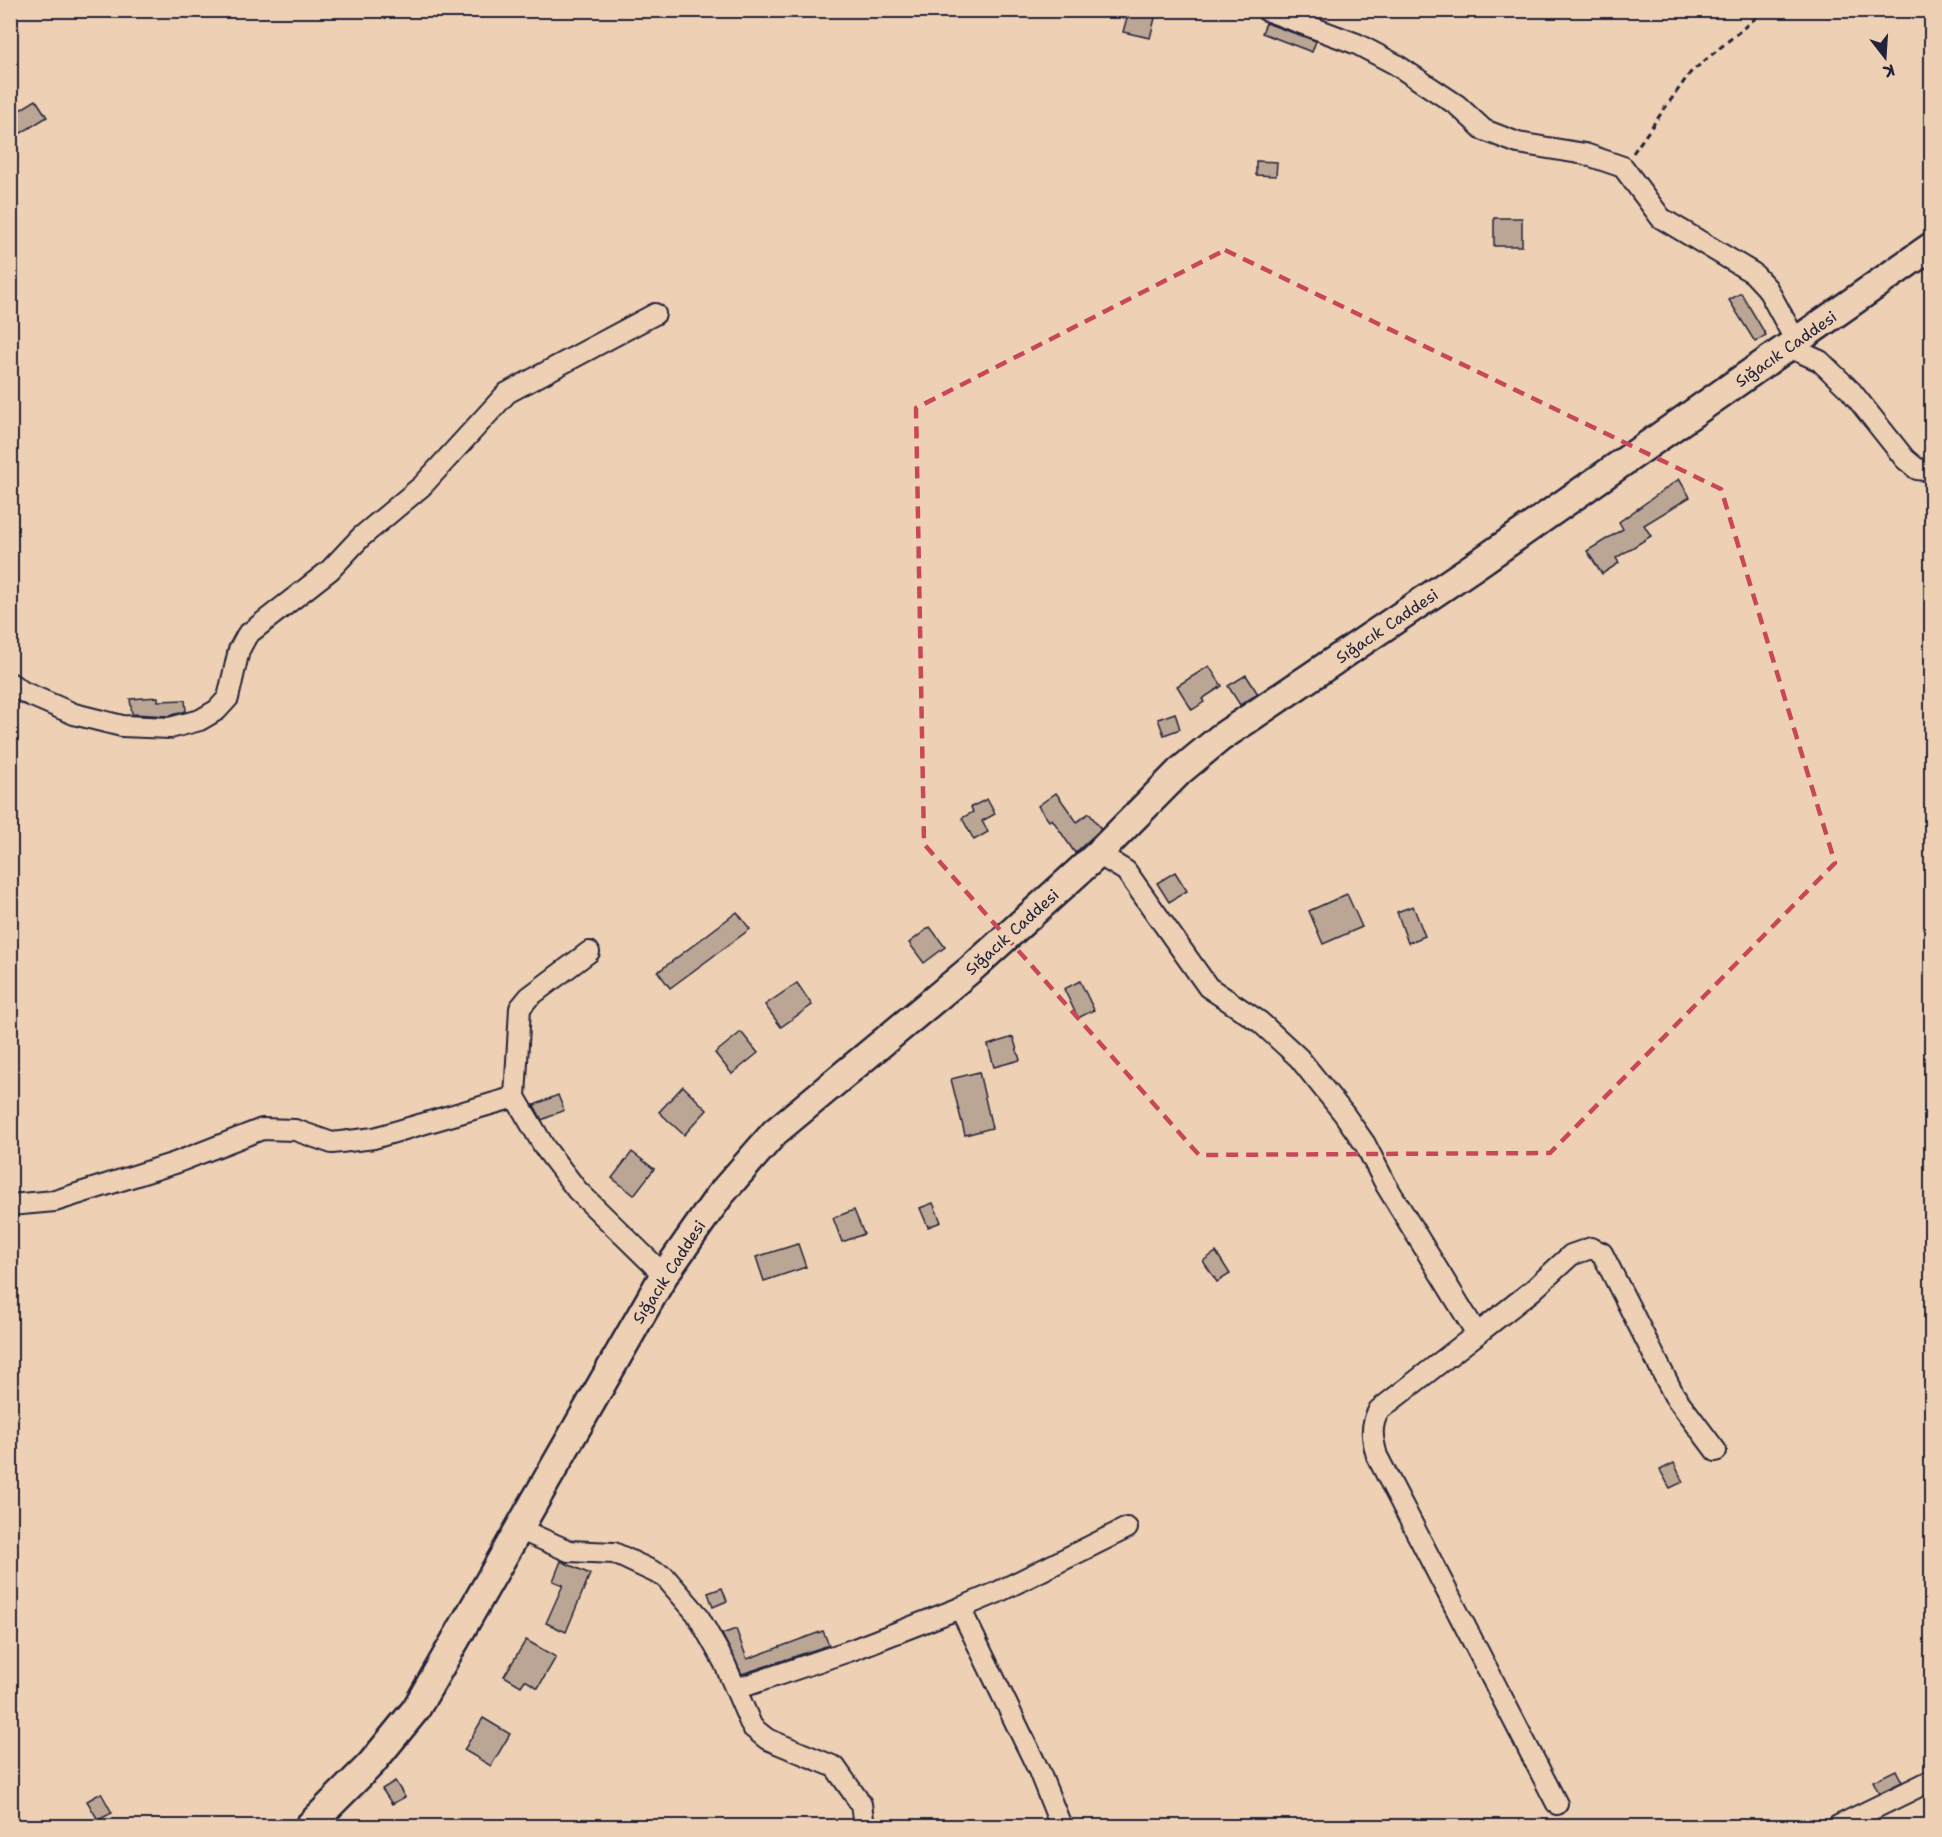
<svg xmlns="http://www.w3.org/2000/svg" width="1942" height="1837" viewBox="0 0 1942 1837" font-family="'Shantell Sans',sans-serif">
<rect width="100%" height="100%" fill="#eed1b4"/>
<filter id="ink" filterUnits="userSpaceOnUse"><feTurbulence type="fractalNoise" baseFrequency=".0167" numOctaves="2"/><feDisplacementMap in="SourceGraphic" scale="12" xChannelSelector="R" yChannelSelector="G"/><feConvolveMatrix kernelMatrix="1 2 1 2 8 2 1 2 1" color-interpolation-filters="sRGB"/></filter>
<g filter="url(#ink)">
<g fill="#bba696" stroke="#22223b" stroke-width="1.5">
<path d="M 1129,10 L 1157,10 L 1150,38 L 1123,32 Z"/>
<path d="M 1266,23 L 1316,41 L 1312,52 L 1262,33 Z"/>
<path d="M 36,100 L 47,117 L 18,135 L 10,122 L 10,116 Z"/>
<path d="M 1256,161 L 1277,162 L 1276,176 L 1256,175 Z"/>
<rect x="1494" y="218" width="28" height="28"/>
<path d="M 1741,293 L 1766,335 L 1755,342 L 1729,300 Z"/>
<path d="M 1679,479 L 1690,497 L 1644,525 L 1651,536 L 1616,558 L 1619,563 L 1602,574 L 1587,551 L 1623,529 L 1619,522 Z"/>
<path d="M 1209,666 L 1222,686 L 1202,699 L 1204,702 L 1192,710 L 1177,686 Z"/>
<path d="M 1246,675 L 1258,694 L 1240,705 L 1228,686 Z"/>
<path d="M 158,697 L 158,701 L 185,700 L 186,711 L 169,716 L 132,714 L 130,699 Z"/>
<path d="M 1175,713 L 1180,729 L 1164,735 L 1158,719 Z"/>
<path d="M 1056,793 L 1077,822 L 1089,813 L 1101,829 L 1075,853 L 1052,819 L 1049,821 L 1038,806 Z"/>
<path d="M 987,799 L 995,814 L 982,821 L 988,832 L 974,840 L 962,818 L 973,812 L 971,807 Z"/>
<path d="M 1175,872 L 1187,891 L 1169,902 L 1157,883 Z"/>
<path d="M 1347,894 L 1362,927 L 1323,944 L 1309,911 Z"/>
<path d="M 1413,906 L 1425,936 L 1408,943 L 1397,912 Z"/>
<path d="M 737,912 L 750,929 L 670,988 L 658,972 Z"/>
<path d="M 930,927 L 945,947 L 924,963 L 909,943 Z"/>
<path d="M 1080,981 L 1094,1010 L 1078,1018 L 1064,989 Z"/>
<path d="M 797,983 L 812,1005 L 781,1027 L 765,1005 Z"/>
<path d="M 741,1032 L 758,1053 L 732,1074 L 715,1053 Z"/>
<path d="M 1013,1037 L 1020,1060 L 994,1067 L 988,1045 Z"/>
<path d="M 979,1072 L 992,1128 L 965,1135 L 951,1079 Z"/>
<path d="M 683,1086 L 707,1110 L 684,1135 L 659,1112 Z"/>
<path d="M 558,1095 L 564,1110 L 542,1120 L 534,1105 Z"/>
<path d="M 632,1152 L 654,1169 L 634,1195 L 612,1178 Z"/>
<path d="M 933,1203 L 941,1222 L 928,1227 L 920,1208 Z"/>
<path d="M 854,1210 L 864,1234 L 842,1242 L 833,1218 Z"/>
<path d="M 798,1244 L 806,1267 L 764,1281 L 756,1257 Z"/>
<path d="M 1216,1252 L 1230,1274 L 1217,1282 L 1203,1261 Z"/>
<path d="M 1674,1463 L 1683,1482 L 1670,1488 L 1660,1470 Z"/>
<path d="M 561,1561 L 590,1574 L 566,1632 L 546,1623 L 563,1585 L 553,1581 Z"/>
<path d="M 722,1588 L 727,1601 L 713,1607 L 708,1593 Z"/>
<path d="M 736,1629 L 747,1659 L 823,1631 L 829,1645 L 742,1674 L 722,1634 Z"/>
<path d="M 526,1640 L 556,1657 L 538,1688 L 525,1680 L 521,1686 L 504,1676 Z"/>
<path d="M 483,1718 L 510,1734 L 491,1766 L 464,1750 Z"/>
<path d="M 1896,1770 L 1902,1782 L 1879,1793 L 1873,1781 Z"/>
<path d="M 395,1781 L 405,1797 L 392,1804 L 382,1789 Z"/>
<path d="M 101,1793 L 112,1813 L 98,1820 L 87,1801 Z"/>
</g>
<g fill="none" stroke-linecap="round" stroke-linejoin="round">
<defs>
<g id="minor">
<path d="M 1266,10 L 1357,44 L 1395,64 L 1457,105 L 1484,130 L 1518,143 L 1585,154 L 1623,167 L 1661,218 L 1753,273 L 1767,288 L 1792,334 L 1789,347 L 1820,361 L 1851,391 L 1905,459 L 1917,469 L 1932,471"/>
<path d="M 10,683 L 23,692 L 74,714 L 122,726 L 170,728 L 200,720 L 217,710 L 228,698 L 239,650 L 247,635 L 330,570 L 361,537 L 422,486 L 507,393 L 655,314"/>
<path d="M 1098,854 L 1126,871 L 1208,987 L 1260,1022 L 1299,1058 L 1344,1114 L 1365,1144 L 1386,1185 L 1477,1334 L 1379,1410 C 1370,1426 1372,1438 1377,1456 L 1557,1804"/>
<path d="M 589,952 L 529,997 L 520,1008 L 515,1097 L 545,1148 L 577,1190 L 664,1275"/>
<path d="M 10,1205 L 55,1201 L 175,1163 L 262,1129 L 295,1130 L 332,1143 L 374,1138 L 515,1097"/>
<path d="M 1477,1334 L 1533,1290 L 1571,1255 L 1591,1248 L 1602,1253 L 1674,1395 L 1716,1451"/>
<path d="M 521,1530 L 569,1551 L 614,1553 L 665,1577 L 697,1614 L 724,1662 L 752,1727 L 767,1739 L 835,1767 L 861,1804 L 864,1826"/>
<path d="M 960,1608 L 996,1593 L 1127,1528"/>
<path d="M 736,1689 L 852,1650 L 960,1608 L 1039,1771 L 1061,1826"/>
<path d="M 1838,1826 L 1932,1780"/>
</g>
<path id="secondary" d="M 309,1826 L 371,1764 L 416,1709 L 664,1275 L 720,1195 L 775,1132 L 971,969 L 1098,854 L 1180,771 L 1220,738 L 1476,565 L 1932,246"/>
</defs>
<use href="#minor" stroke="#22223b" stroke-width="24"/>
<use href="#secondary" stroke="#22223b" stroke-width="32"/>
<path stroke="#22223b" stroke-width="3" stroke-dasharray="6 4.5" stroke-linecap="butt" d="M 1633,153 L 1690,73 L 1765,10"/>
<use href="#minor" stroke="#eed1b4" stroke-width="20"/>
<use href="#secondary" stroke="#eed1b4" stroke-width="27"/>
</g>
</g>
<path fill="none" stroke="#c84759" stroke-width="4.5" stroke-dasharray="12 8" stroke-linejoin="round" d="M 1225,250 L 1721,489 L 1835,863 L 1550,1153 L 1199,1155 L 924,844 L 916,408 Z"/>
<g text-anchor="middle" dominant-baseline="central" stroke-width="6" stroke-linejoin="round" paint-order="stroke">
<g font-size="16" fill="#22223b" stroke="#eed1b4">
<text transform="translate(1786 349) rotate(-35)">Sığacık Caddesi</text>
<text transform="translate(1387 626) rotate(-34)">Sığacık Caddesi</text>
<text transform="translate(1012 932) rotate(-42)">Sığacık Caddesi</text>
<text transform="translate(669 1272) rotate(-57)">Sığacık Caddesi</text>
</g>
</g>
<rect width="1942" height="1837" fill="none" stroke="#eed1b4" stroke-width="36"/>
<rect x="18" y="18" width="1906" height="1801" fill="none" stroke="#22223b" stroke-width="2" filter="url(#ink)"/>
<g transform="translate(1885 57) rotate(163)" stroke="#eed1b4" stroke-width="4.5" paint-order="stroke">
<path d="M0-4.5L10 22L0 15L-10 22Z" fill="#22223b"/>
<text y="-9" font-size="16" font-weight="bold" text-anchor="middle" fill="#22223b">K</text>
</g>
</svg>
